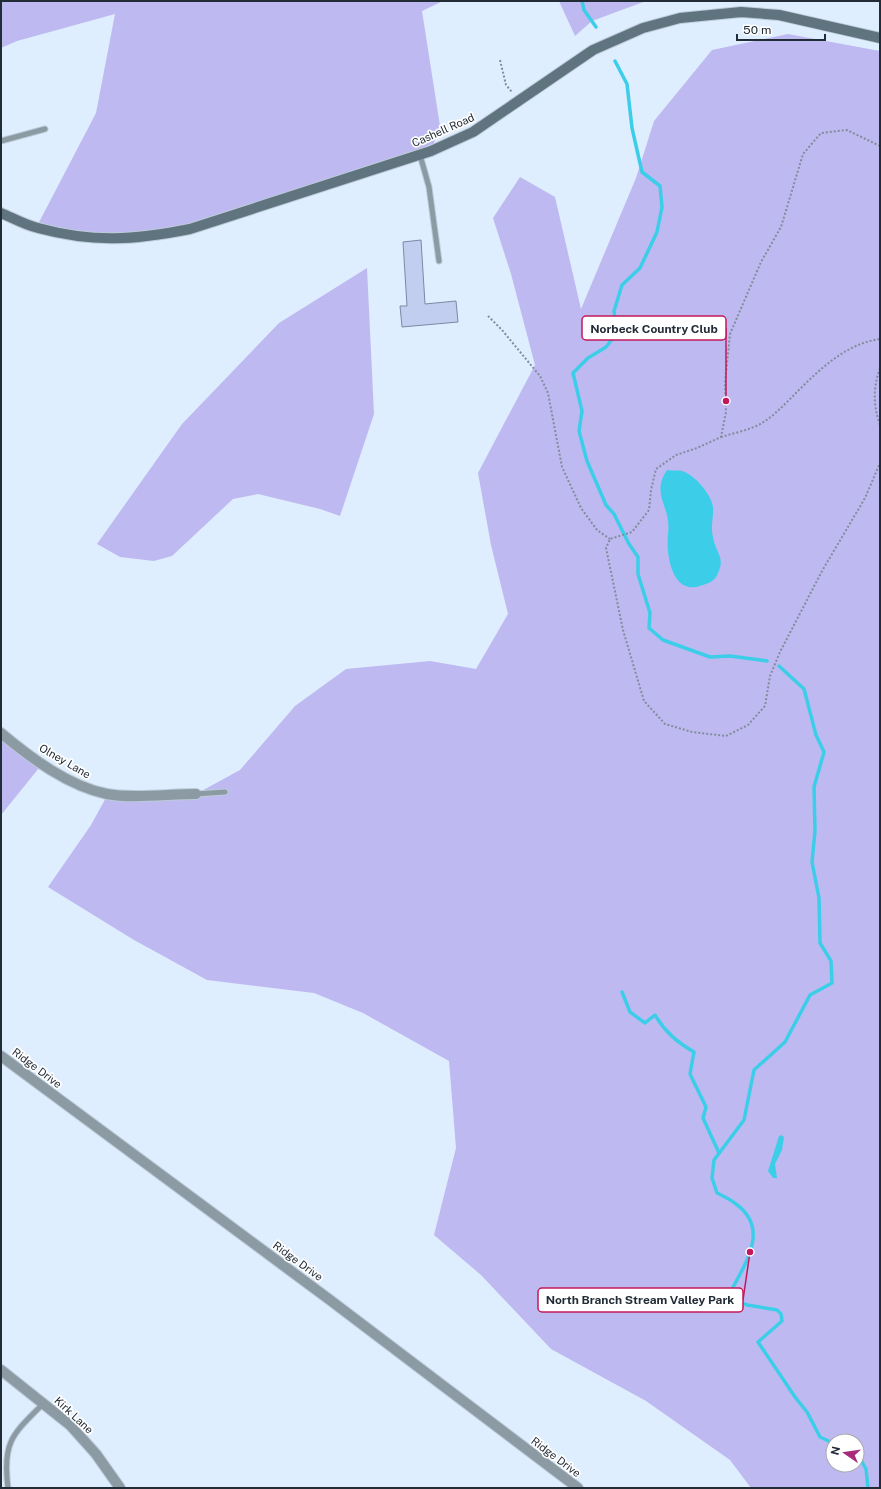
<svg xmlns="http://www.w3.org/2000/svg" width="881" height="1489" viewBox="0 0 881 1489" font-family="'Public Sans',sans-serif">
<rect width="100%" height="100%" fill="#dfeefe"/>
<g fill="#beb9f1" fill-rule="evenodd">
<path d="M 1,1 L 443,1 L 422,11 L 440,126 L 431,151 L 190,229 L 119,240 L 36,228 L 96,113 L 115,14 L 17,41 L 1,48 Z"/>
<path d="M 559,1 L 646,1 L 592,21 L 575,36 Z"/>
<path d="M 788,34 L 880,51 L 880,1488 L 751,1488 L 730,1460 L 646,1401 L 551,1349 L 481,1275 L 434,1235 L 456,1148 L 449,1061 L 363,1013 L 314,993 L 207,980 L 134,940 L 48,887 L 91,825 L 108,794 L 196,794 L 240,770 L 295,706 L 346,669 L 430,661 L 476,669 L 508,614 L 491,545 L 478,473 L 535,365 L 511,274 L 493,218 L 520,177 L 555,197 L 581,309 L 636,178 L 654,121 L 712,50 ZM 833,1441 L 857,1441 L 857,1465 L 833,1465 Z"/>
<path d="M 367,268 L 374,414 L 340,516 L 320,509 L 258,494 L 233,499 L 172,556 L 154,561 L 120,557 L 97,544 L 182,424 L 279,323 Z"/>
<path d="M 1,733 L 43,763 L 1,815 Z"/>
</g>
<g fill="#3ccee8">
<path d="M 667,470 C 672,471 678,470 682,471 C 694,474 712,495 713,507 C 714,517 710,526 713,537 C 716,555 727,557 716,577 C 713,582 706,584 700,586 C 671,595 666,553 668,534 C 672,506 650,496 667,470 Z"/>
<path d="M 781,1135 L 784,1137 L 782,1150 L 775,1164 L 777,1178 L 773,1178 L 768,1171 L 779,1136 Z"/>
</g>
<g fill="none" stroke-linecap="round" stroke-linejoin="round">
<g stroke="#3ccee8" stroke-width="3.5">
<path d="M 582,1 L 584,10 L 596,27"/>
<path d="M 615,61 L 627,84 L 632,128 L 642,172 L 660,186 L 662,207 L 657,232 L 640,268 L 622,285 L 614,311 L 617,333 L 606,347 L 588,358 L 573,373 L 582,411 L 579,431 L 587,461 L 606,505 L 614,514 L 629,544 L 638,557 L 638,574 L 650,613 L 649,628 L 663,640 L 710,657 L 730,656 L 767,661"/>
<path d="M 779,666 L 804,689 L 816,735 L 824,752 L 814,787 L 815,831 L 812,862 L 819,898 L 820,943 L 831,961 L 832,983 L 810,995 L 785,1042 L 754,1070 L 744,1120 L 714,1160 L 712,1178 L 717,1193 C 723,1196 730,1199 736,1204 C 769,1228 747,1261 732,1289 L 736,1300 L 747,1305 L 777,1310 L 781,1314 L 782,1321 L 758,1342 L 795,1397 L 807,1412 L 820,1437 L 833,1443"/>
<path d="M 622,992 L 630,1012 L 645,1023 L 655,1015 C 665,1032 677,1042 694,1052 L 690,1074 L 706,1107 L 703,1118 L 719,1153"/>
<path d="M 857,1453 L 866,1469 L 868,1488"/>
</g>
</g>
<path fill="#c1cef0" stroke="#7d88a4" d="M 421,240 L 425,304 L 456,301 L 458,322 L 402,327 L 400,306 L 407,306 L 403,242 Z"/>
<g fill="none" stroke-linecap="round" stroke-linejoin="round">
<defs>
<g id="lane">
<path d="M 1,141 L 45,129"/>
<path d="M 420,155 L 429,187 L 439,261"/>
<path d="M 196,794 L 225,792"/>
<path d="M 8,1488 C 2,1441 13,1434 44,1403"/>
</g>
<g id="street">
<path d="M 1,733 C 31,758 68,786 107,794 C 132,799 169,794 196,794"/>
<path d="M 1,1056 L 330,1300 L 578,1488"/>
<path d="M 1,1370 L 70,1425 L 96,1454 L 120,1488"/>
</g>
<path id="secondary" d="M 1,213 C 13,218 25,225 38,228 C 94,243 134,240 190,229 L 431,151 L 473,132 L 593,50 L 643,28 L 680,18 L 741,12 L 779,15 L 880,38"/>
</defs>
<use href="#lane" stroke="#bdcbda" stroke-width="7"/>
<use href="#street" stroke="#bdcbda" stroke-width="12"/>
<use href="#secondary" stroke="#bdcbda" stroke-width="12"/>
<g stroke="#808d9a" stroke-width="2" stroke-dasharray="2 2" stroke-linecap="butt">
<path d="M 500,60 L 506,85 L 512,92"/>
<path d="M 880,146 L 847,130 L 821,133 L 803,154 L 781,227 L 761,262 L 730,334 L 725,383 L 726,412 L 721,437 L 697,448 L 676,455 L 656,469 L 651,490 L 649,510 L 632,532 L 610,539 L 606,548 L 623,630 L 644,701 L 665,724 L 692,732 L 726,736 L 748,725 L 765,706 L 770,676 L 780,652 L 822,571 L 865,498 L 880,463"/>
<path d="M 488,316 L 502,330 L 540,376 L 548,393 L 562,467 L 581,508 L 597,530 L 610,539"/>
<path d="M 880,368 C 873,388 873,405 880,425"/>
<path d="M 721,437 C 734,433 750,430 762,423 C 772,417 781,408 790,399 C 815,374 843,344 880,339"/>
</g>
<use href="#lane" stroke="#8c9ba3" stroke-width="5"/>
<use href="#street" stroke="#8c9ba3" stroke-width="10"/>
<use href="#secondary" stroke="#5f747f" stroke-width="10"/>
</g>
<g text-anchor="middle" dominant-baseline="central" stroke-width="3.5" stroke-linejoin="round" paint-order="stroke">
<g font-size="11" fill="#222c36" stroke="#fff">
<text transform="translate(443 130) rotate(-24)">Cashell Road</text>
<text transform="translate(65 761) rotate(30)">Olney Lane</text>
<text transform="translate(37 1068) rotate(37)">Ridge Drive</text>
<text transform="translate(298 1261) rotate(36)">Ridge Drive</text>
<text transform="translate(74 1415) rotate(43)">Kirk Lane</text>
<text transform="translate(556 1457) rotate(37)">Ridge Drive</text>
</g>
</g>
<path fill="none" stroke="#c2185b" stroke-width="1.5" d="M726 401L726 328M750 1252L743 1300"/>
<g fill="#c2185b" stroke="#fff" stroke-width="1.5">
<circle cx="726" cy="401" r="4"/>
<circle cx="750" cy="1252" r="4"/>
</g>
<g fill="#fff" stroke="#c2185b" stroke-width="1.5">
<rect x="582" y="316" width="144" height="24" rx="4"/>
<rect x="538" y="1288" width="205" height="24" rx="4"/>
</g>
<g font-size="12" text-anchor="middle" font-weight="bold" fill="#222c36">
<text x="654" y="333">Norbeck Country Club</text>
<text x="640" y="1304">North Branch Stream Valley Park</text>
</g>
<rect width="881" height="1489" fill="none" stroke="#222c36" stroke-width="4"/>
<g transform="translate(845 1453) rotate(283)"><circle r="19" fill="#ffffff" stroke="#a7abaf"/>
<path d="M0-3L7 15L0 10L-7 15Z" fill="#a82a7b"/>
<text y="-6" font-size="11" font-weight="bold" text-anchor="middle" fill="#222c36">N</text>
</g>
<path d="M737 34v6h88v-6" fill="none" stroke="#222c36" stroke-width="2"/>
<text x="743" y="34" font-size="12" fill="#222c36" stroke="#ffffff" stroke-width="3" paint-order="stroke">50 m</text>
</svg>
